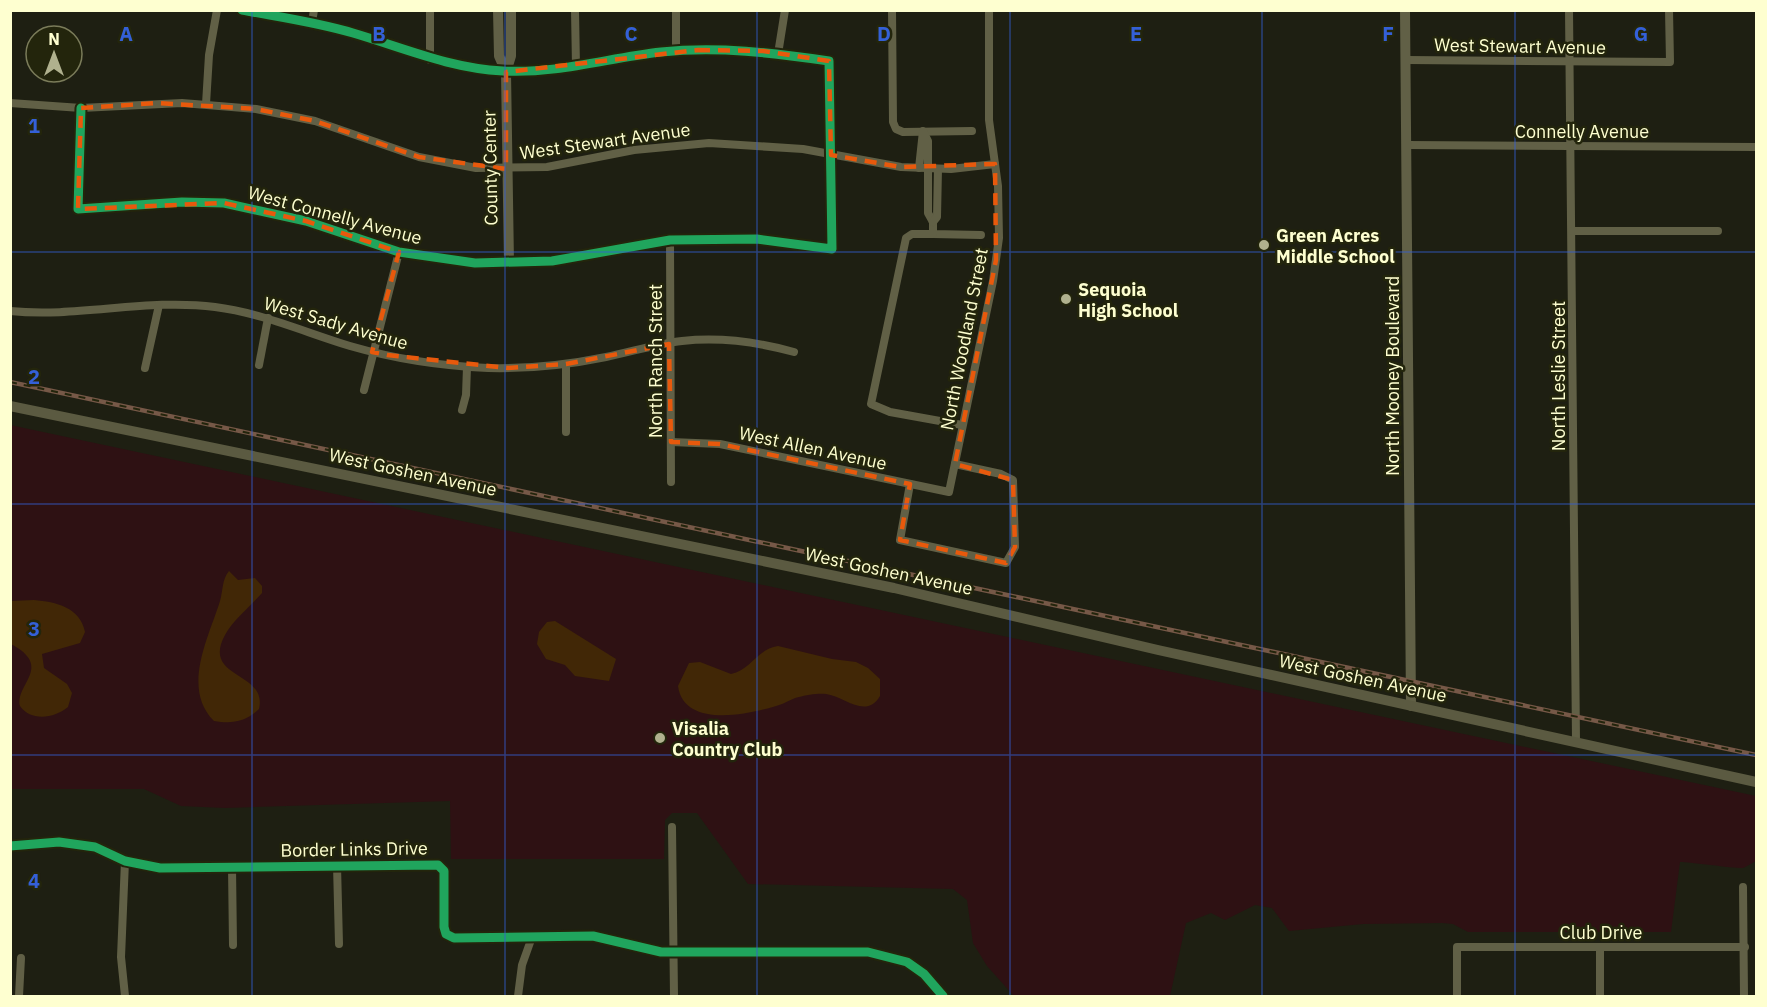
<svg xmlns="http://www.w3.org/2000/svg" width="1767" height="1007" viewBox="0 0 1767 1007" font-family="'IBM Plex Sans',sans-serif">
<rect width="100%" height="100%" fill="#1e1f12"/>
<path fill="#2e1113" d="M 10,425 L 1756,796 L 1756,861 C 1752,863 1748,866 1743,868 C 1739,869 1690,862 1680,862 L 1671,932 L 1468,932 L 1453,924 L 1442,923 L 1363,924 L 1289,931 L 1272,908 L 1255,905 L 1225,920 L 1211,913 L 1186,923 L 1170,996 L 1014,996 L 987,966 L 973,943 L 967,900 L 953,889 L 748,884 L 697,813 L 672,813 L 665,820 L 664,859 L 451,859 L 450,801 L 225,808 L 181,806 L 144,789 L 11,789 Z"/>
<g fill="#412706">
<path d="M 229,571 L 238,580 L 255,578 L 262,586 L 262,593 C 250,607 234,619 225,635 C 201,679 268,671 259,709 C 246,722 232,724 214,721 C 181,688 209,637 220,601 C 223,591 222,579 229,571 Z"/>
<path d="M 34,600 C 56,602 80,607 85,632 L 80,643 L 42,654 L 44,668 L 67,684 L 72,693 L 68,707 C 55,718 31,722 20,706 C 15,684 54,667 11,644 L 11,601 Z"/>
<path d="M 555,621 L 616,659 L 609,681 L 575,676 L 565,665 L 546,659 L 537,644 L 539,632 L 547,622 Z"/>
<path d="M 778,646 L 832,659 L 856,662 L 868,668 L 880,679 L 880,696 C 866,720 844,696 826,694 C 819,693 806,695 799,697 C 793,698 787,702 782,704 C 753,714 684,730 678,686 L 689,663 L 700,662 L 731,674 C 751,670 757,649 778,646 Z"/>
</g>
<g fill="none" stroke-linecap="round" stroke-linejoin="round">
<g stroke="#616046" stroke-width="8">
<path d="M 430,10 L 430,60"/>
<path d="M 575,10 L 576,67"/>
<path d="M 892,10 L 893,122 L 896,129 L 903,132 L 972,131"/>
<path d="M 1569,10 L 1576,741"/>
<path d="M 312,22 L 314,10"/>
<path d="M 676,51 L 676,10"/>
<path d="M 778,54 L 785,10"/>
<path d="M 1407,60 L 1670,62 L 1669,10"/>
<path d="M 10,103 L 81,108 L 182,103 L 256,109 L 315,121 L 419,157 L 476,168 L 547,167 L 634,150 L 709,143 L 803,149 L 901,167 L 951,169 L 995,164"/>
<path d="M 206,104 L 209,55 L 217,10"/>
<path d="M 81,108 L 78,209 L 182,202 L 224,203 L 306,221 L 399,252 L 475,263 L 552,261 L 670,240 L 757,239 L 832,249 L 829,61 C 774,53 718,46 661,52 C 608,58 557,74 503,71 C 449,68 404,48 353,33 C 316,22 279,17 242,10"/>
<path d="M 1407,145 L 1756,147"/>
<path d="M 919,168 L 923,131 L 928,141 L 928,213 L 933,222 L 933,234 L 981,235"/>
<path d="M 933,222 L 937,217 L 938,169"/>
<path d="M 1572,231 L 1718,231"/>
<path d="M 933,234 L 912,234 L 906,238 L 871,404 L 890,412 L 962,425"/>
<path d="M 670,240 L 671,482"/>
<path d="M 10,311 C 79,318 146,298 215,307 C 262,313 304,332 350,346 C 395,359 441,366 488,368 C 528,369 567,365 606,357 C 631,352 656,344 682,341 C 719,337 758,342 794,352"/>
<path d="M 566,364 L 566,432"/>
<path d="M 259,365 L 268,318"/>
<path d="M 145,368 L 159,305"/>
<path d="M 364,390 L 399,252"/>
<path d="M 462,410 L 466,395 L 467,367"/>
<path d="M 671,442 L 720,444 L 949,492 L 993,281 L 999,238 L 998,186 L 989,120 L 989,10"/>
<path d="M 910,484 L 900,540 L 1006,563 L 1015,547 L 1013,480 L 1001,474 L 955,464"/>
<path d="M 672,827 L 674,996"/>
<path d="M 10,846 L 59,842 L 95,847 L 125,861 L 160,868 L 438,865 L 444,871 L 444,927 L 446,934 L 454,938 L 593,936 L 661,952 L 868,952 L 907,962 L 924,974 L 943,996"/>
<path d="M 337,865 L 339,944"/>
<path d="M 232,867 L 233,945"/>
<path d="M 1743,887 L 1744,996"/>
<path d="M 1600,947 L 1600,996"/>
<path d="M 19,996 L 21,958"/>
<path d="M 125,996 L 121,957 L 125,861"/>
<path d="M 518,996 L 522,965 L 532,937"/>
<path d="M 1457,996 L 1457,947 L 1745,947"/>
</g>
<g stroke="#616046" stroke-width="10">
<path d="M 498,10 L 499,56 L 506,72"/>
<path d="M 1405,10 L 1411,706"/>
<path d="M 509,263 L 506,72 L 511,56 L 511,10"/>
</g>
<path stroke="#5b5a41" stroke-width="10" d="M 10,406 L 894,588 L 1158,650 L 1756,782"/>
<defs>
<path id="rail" d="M 10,382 L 1756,755"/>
</defs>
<use href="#rail" stroke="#765847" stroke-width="4.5"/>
<use href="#rail" stroke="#23250c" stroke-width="2" stroke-dasharray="7" stroke-linecap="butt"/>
<defs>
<g id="cycleway">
<path d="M 81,108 L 78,209 L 182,202 L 224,203 L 306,221 L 399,252 L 475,263 L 552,261 L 670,240 L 757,239 L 832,249 L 829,61 C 774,53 718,46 661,52 C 608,58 557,74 503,71 C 449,68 404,48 353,33 C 316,22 279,17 242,10"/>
<path d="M 10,846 L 59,842 L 95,847 L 125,861 L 160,868 L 438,865 L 444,871 L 444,927 L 446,934 L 454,938 L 593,936 L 661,952 L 868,952 L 907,962 L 924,974 L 943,996"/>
</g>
</defs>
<use href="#cycleway" stroke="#23250c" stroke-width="13"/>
<use href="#cycleway" stroke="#20a55d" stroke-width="9"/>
</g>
<path fill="none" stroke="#e8590c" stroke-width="4.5" stroke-dasharray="12 8" stroke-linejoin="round" d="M 698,50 L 763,51 L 829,61 L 831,155 L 901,167 L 995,164 L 996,260 L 955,464 L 1013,480 L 1015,547 L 1006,563 L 900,540 L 910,484 L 720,444 L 671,442 L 669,344 L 566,364 L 508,368 L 387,355 L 372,352 L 399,252 L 306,221 L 224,203 L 78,209 L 81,108 L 158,103 L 256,109 L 315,121 L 419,157 L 506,169 L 506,72 Z"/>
<path fill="none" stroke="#3460d7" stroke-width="1.5" stroke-opacity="0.55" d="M 252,10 L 252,996M 505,10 L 505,996M 757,10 L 757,996M 1010,10 L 1010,996M 1262,10 L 1262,996M 1515,10 L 1515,996M 10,252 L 1756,252M 10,504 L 1756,504M 10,755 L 1756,755"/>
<g fill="#b0b18e" stroke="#23250c" stroke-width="2">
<circle cx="1264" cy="245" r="6"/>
<circle cx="1066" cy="299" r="6"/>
<circle cx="660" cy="738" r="6"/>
</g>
<g text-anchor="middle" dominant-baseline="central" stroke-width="5" stroke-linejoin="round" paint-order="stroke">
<g font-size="18" fill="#feffd0" stroke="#23250c">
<text transform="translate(1520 46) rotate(1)">West Stewart Avenue</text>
<text x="1582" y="131">Connelly Avenue</text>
<text transform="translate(605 141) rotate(-8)">West Stewart Avenue</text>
<text transform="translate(490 168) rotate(-91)">County Center</text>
<text transform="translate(335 215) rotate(15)">West Connelly Avenue</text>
<text transform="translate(336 323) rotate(16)">West Sady Avenue</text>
<text transform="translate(964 339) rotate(-79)">North Woodland Street</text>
<text transform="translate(655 361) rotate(-90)">North Ranch Street</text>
<text transform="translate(1392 376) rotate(-90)">North Mooney Boulevard</text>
<text transform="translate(1558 376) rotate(-90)">North Leslie Street</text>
<text transform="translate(813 448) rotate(12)">West Allen Avenue</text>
<text transform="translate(413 472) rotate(12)">West Goshen Avenue</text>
<text transform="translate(889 571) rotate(12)">West Goshen Avenue</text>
<text transform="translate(1363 678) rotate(12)">West Goshen Avenue</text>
<text transform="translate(354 849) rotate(-1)">Border Links Drive</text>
<text x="1601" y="932">Club Drive</text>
</g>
<g font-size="18" font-weight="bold" fill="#feffd0" stroke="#23250c" text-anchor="start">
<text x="1276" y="235">Green Acres<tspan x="1276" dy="21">Middle School</tspan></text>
<text x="1078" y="289">Sequoia<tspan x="1078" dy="21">High School</tspan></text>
<text x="672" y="728">Visalia<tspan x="672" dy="21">Country Club</tspan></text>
</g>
</g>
<g font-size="20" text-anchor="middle" font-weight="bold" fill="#3460d7" stroke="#23250c" stroke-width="5" stroke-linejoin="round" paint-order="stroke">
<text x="126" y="41">A</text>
<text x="379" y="41">B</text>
<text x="631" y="41">C</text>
<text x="884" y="41">D</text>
<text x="1136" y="41">E</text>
<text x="1388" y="41">F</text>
<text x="1641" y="41">G</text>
<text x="34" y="133">1</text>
<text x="34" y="384">2</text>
<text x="34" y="636">3</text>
<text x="34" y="888">4</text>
</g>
<rect width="1767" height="1007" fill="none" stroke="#feffd0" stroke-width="24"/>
<g transform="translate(54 54)"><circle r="28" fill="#23250c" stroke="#7b7c5a" stroke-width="1.5"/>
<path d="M0-4.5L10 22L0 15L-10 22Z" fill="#b0b18e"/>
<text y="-9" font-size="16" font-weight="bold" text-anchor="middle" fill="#feffd0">N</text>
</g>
</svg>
